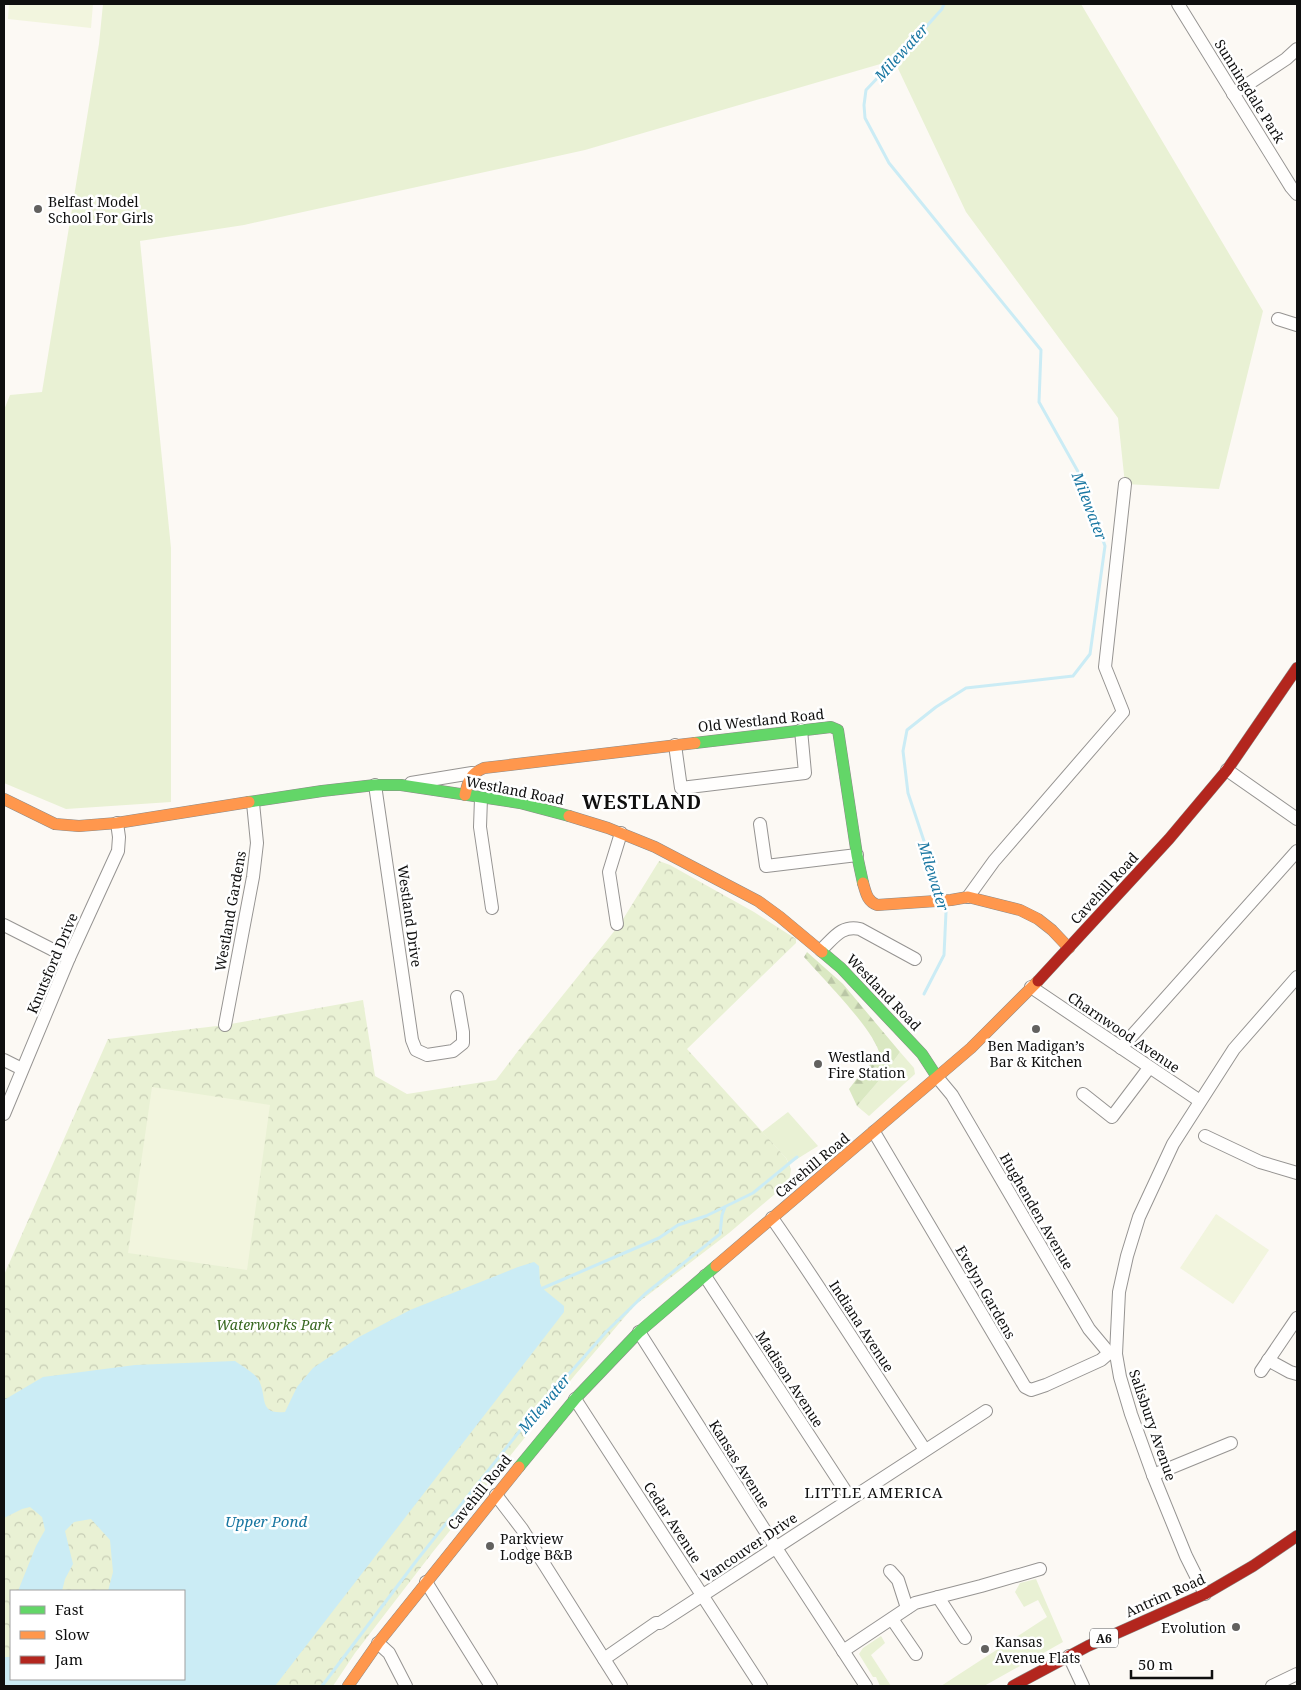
<svg xmlns="http://www.w3.org/2000/svg" width="1301" height="1690" viewBox="0 0 1301 1690" font-family="'Noto Serif',serif">
<defs>
<pattern id="forest-firs" width="22" height="20" patternUnits="userSpaceOnUse" patternTransform="scale(1.25)"><rect width="22" height="20" fill="#dae8c2"/><path d="M5 1l3.5 6h-7zM16 11l3.5 6h-7z" fill="#bac6a6"/></pattern>
<pattern id="park-crowns" width="20" height="18" patternUnits="userSpaceOnUse" patternTransform="scale(1.25)"><rect width="20" height="18" fill="#e9f1d4"/><path d="M2 6a3 3 0 1 1 6 0M12 15a3 3 0 1 1 6 0" fill="none" stroke="#c7cdb5"/></pattern>
</defs>
<rect width="100%" height="100%" fill="#fcf9f4"/>
<g fill="#e9f1d4">
<path d="M 103,4 L 1081,4 L 1263,311 L 1219,489 L 1125,484 L 1118,418 L 966,212 L 894,60 L 585,150 L 244,225 L 140,241 L 171,548 L 171,802 L 66,809 L 4,783 L 4,410 L 10,395 L 42,392 L 99,44 Z"/>
<path d="M 900,1052 L 914,1068 L 915,1074 L 869,1116 L 857,1106 L 883,1076 Z"/>
<path d="M 788,1112 L 818,1146 L 789,1164 L 786,1158 L 762,1132 Z"/>
<path d="M 1036,1579 L 1063,1642 L 984,1686 L 941,1686 L 1047,1617 L 1038,1600 L 1024,1607 L 1015,1592 L 1020,1583 Z"/>
<path d="M 881,1636 L 885,1643 L 871,1655 L 891,1686 L 880,1686 L 876,1677 L 873,1677 L 859,1654 L 863,1648 Z"/>
</g>
<path fill="url(#forest-firs)" d="M 807,952 L 843,984 L 900,1052 L 883,1076 L 857,1106 L 849,1089 L 862,1072 L 880,1055 C 874,1029 823,979 804,957 Z"/>
<path fill="url(#park-crowns)" fill-rule="evenodd" d="M 659,861 L 670,865 L 754,912 L 796,939 L 796,943 L 687,1049 L 786,1158 L 791,1169 L 789,1182 L 729,1233 L 635,1305 L 575,1375 L 432,1553 L 355,1653 L 333,1686 L 4,1686 L 4,1275 L 108,1039 L 225,1025 L 363,1000 L 375,1076 L 407,1094 L 496,1080 L 518,1051 L 620,924 ZM 11,1591 L 184,1591 L 184,1679 L 11,1679 Z"/>
<g fill="#f2f5de">
<path d="M 9,4 L 93,4 L 91,28 L 8,19 Z"/>
<path d="M 152,1087 L 270,1105 L 247,1270 L 128,1253 Z"/>
<path d="M 1216,1214 L 1269,1250 L 1233,1304 L 1180,1268 Z"/>
</g>
<path fill="#cbecf5" d="M 534,1262 L 539,1266 L 540,1283 L 542,1288 L 564,1306 L 564,1312 L 275,1686 L 4,1686 L 4,1657 L 11,1657 L 11,1679 L 184,1679 L 184,1591 L 108,1591 L 113,1572 L 110,1540 L 91,1519 L 74,1522 L 65,1531 L 73,1564 L 65,1579 L 62,1591 L 18,1591 L 36,1546 L 45,1530 L 42,1517 L 30,1507 L 22,1509 L 4,1518 L 4,1400 L 43,1377 L 135,1365 L 235,1361 C 242,1366 253,1372 258,1379 C 268,1395 257,1415 285,1412 L 297,1387 L 313,1368 L 359,1337 L 410,1310 L 518,1267 Z"/>
<g fill="none" stroke-linecap="round" stroke-linejoin="round">
<g stroke="#cbecf5" stroke-width="3">
<path d="M 942,895 L 908,793 L 903,751 L 907,730 L 936,707 L 966,688 L 1073,676 L 1090,654 L 1105,546 L 1081,477 L 1039,402 L 1041,350 L 889,163 L 865,118 L 864,105 L 866,90 L 925,28 L 942,9 L 944,4"/>
<path d="M 924,994 L 944,955 L 946,912 L 945,906"/>
<path d="M 543,1288 L 659,1238 L 678,1225 L 706,1216 L 753,1193 L 797,1157"/>
<path d="M 322,1686 L 417,1560 L 530,1418 L 606,1332 L 645,1294 L 720,1234 L 722,1215 L 725,1207"/>
</g>
<defs>
<g id="street">
<path d="M 1178,4 L 1291,187 L 1297,194"/>
<path d="M 1233,94 L 1286,59 L 1297,49"/>
<path d="M 1278,319 L 1297,325"/>
<path d="M 675,745 L 681,788 L 805,773 L 801,730"/>
<path d="M 1227,770 L 1297,819"/>
<path d="M 411,783 L 472,773"/>
<path d="M 375,785 L 412,1040 L 416,1050 L 427,1055 L 453,1051 L 463,1043 L 463,1032 L 457,997"/>
<path d="M 481,798 L 480,827 L 492,908"/>
<path d="M 760,824 L 766,866 L 857,855"/>
<path d="M 968,897 L 994,861 L 1123,712 L 1105,667 L 1125,484"/>
<path d="M 617,924 L 609,872 L 621,833"/>
<path d="M 4,925 L 69,958"/>
<path d="M 821,950 C 834,938 841,925 860,929 L 915,959"/>
<path d="M 1031,987 L 1200,1101"/>
<path d="M 225,1025 L 253,877 L 257,843 L 253,803"/>
<path d="M 1121,1048 L 1297,851"/>
<path d="M 4,1060 L 22,1069"/>
<path d="M 937,1077 L 952,1095 L 1089,1329 L 1109,1353 L 1116,1354"/>
<path d="M 1083,1094 L 1112,1117 L 1149,1068"/>
<path d="M 4,1114 L 69,958 L 118,851 L 119,837 L 117,823"/>
<path d="M 874,1132 L 1025,1387 L 1031,1390 L 1046,1385 L 1101,1360 L 1109,1353"/>
<path d="M 1205,1136 L 1260,1162 L 1297,1173"/>
<path d="M 772,1218 C 825,1294 874,1373 925,1450"/>
<path d="M 705,1276 L 850,1498"/>
<path d="M 639,1332 L 776,1548 L 866,1686"/>
<path d="M 1268,1360 L 1290,1372 L 1297,1374"/>
<path d="M 1261,1371 L 1297,1318"/>
<path d="M 575,1399 L 761,1686"/>
<path d="M 1153,1475 L 1231,1443"/>
<path d="M 496,1495 L 522,1529 L 621,1686"/>
<path d="M 890,1571 L 898,1580 L 907,1608"/>
<path d="M 426,1582 L 491,1686"/>
<path d="M 1205,1594 L 1186,1556 L 1153,1475 L 1131,1414 L 1120,1377 L 1116,1354 L 1119,1292 L 1127,1256 L 1139,1217 L 1173,1144 L 1234,1049 L 1297,977"/>
<path d="M 938,1597 L 965,1638"/>
<path d="M 892,1619 L 916,1654"/>
<path d="M 378,1643 L 389,1653 L 406,1686"/>
<path d="M 843,1651 L 915,1603 L 981,1586 L 1040,1569"/>
<path d="M 1069,1656 L 1083,1686"/>
<path d="M 604,1659 L 656,1623 L 660,1623 L 986,1411"/>
<path d="M 1272,1686 L 1297,1674"/>
</g>
<g id="fast">
<path d="M 695,743 L 831,727 L 838,730 L 857,855 L 863,883"/>
<path d="M 249,802 L 322,791 L 375,785 L 401,785 L 520,803 L 569,816"/>
<path d="M 822,952 L 841,968 L 922,1054 L 937,1077"/>
<path d="M 519,1467 L 575,1399 L 639,1332 L 716,1266"/>
</g>
<g id="slow">
<path d="M 465,795 C 468,781 470,774 484,768 L 695,743"/>
<path d="M 4,799 L 55,824 L 79,826 L 117,823 L 249,802"/>
<path d="M 569,816 L 608,828 L 655,847 L 758,901 L 780,917 L 822,952"/>
<path d="M 863,883 C 866,893 867,901 877,905 L 951,900 L 968,897 L 1020,910 L 1038,919 L 1052,930 L 1069,948"/>
<path d="M 716,1266 L 971,1048 L 1038,981"/>
<path d="M 348,1686 L 378,1643 L 519,1467"/>
</g>
<g id="jam">
<path d="M 1038,981 L 1169,839 L 1227,770 L 1297,668"/>
<path d="M 1013,1686 L 1088,1646 L 1205,1594 L 1253,1566 L 1297,1536"/>
</g>
</defs>
<use href="#street" stroke="#969492" stroke-width="14"/>
<use href="#fast" stroke="#8c8b89" stroke-width="12"/>
<use href="#slow" stroke="#8c8b89" stroke-width="12"/>
<use href="#jam" stroke="#8c8b89" stroke-width="12"/>
<use href="#street" stroke="#fffefd" stroke-width="12"/>
<use href="#fast" stroke="#63d668" stroke-width="11"/>
<use href="#slow" stroke="#ff974d" stroke-width="11"/>
<use href="#jam" stroke="#b3261e" stroke-width="11"/>
</g>
<g fill="#62615f" stroke="#fff" stroke-width="2">
<circle cx="38" cy="209" r="5"/>
<circle cx="1036" cy="1029" r="5"/>
<circle cx="818" cy="1064" r="5"/>
<circle cx="490" cy="1546" r="5"/>
<circle cx="1236" cy="1627" r="5"/>
<circle cx="985" cy="1649" r="5"/>
</g>
<g text-anchor="middle" dominant-baseline="central" stroke-width="5" stroke-linejoin="round" paint-order="stroke">
<rect fill="#fff" stroke="#575757" stroke-width="1" x="1090" y="1628.5" width="28" height="19" rx="4"/>
<g font-size="12" font-weight="bold" fill="#0f0f0f">
<text x="1104" y="1638">A6</text>
</g>
<g font-size="14" fill="#0f0f0f" stroke="#fff">
<text transform="translate(1250 91) rotate(58)">Sunningdale Park</text>
<text transform="translate(761 720) rotate(-6)">Old Westland Road</text>
<text transform="translate(515 790) rotate(11)">Westland Road</text>
<text transform="translate(1104 888) rotate(-47)">Cavehill Road</text>
<text transform="translate(230 911) rotate(-80)">Westland Gardens</text>
<text transform="translate(410 916) rotate(82)">Westland Drive</text>
<text transform="translate(52 963) rotate(-67)">Knutsford Drive</text>
<text transform="translate(884 992) rotate(46)">Westland Road</text>
<text transform="translate(1124 1032) rotate(34)">Charnwood Avenue</text>
<text transform="translate(812 1165) rotate(-40)">Cavehill Road</text>
<text transform="translate(1037 1211) rotate(60)">Hughenden Avenue</text>
<text transform="translate(986 1292) rotate(60)">Evelyn Gardens</text>
<text transform="translate(862 1326) rotate(57)">Indiana Avenue</text>
<text transform="translate(790 1379) rotate(57)">Madison Avenue</text>
<text transform="translate(1153 1425) rotate(71)">Salisbury Avenue</text>
<text transform="translate(740 1464) rotate(58)">Kansas Avenue</text>
<text transform="translate(479 1492) rotate(-51)">Cavehill Road</text>
<text transform="translate(673 1522) rotate(57)">Cedar Avenue</text>
<text transform="translate(749 1547) rotate(-34)">Vancouver Drive</text>
<text transform="translate(1165 1595) rotate(-24)">Antrim Road</text>
</g>
<g font-size="14" fill="#0f0f0f" stroke="#fff" text-anchor="start">
<text x="48" y="201">Belfast Model<tspan x="48" dy="16">School For Girls</tspan></text>
<text x="1036" y="1045" text-anchor="middle">Ben Madigan’s<tspan x="1036" dy="16">Bar &amp; Kitchen</tspan></text>
<text x="828" y="1056">Westland<tspan x="828" dy="16">Fire Station</tspan></text>
<text x="500" y="1538">Parkview<tspan x="500" dy="16">Lodge B&amp;B</tspan></text>
<text x="1226" y="1627" text-anchor="end">Evolution</text>
<text x="995" y="1641">Kansas<tspan x="995" dy="16">Avenue Flats</tspan></text>
</g>
<g font-size="14" font-style="italic" fill="#37671f" stroke="#fff">
<text x="274" y="1324">Waterworks Park</text>
</g>
<g font-size="15" font-style="italic" fill="#1876a1" stroke="#fff">
<text transform="translate(901 52) rotate(-48)">Milewater</text>
<text transform="translate(1090 506) rotate(69)">Milewater</text>
<text transform="translate(934 876) rotate(73)">Milewater</text>
<text transform="translate(544 1403) rotate(-50)">Milewater</text>
<text x="266" y="1521">Upper Pond</text>
</g>
<g font-size="15" letter-spacing="1" fill="#0f0f0f" stroke="#fff">
<text x="874" y="1492">LITTLE AMERICA</text>
</g>
<g font-size="19" font-weight="bold" letter-spacing="1" fill="#0f0f0f" stroke="#fff">
<text x="642" y="802">WESTLAND</text>
</g>
</g>
<rect width="1301" height="1690" fill="none" stroke="#0f0f0f" stroke-width="10"/>
<rect x="10" y="1590" width="175" height="90" fill="#ffffff" stroke="#9f9f9f"/>
<rect x="20" y="1606" width="25" height="8" fill="#63d668" stroke="#9f9f9f"/>
<text x="55" y="1615" font-size="15" fill="#0f0f0f">Fast</text>
<rect x="20" y="1631" width="25" height="8" fill="#ff974d" stroke="#9f9f9f"/>
<text x="55" y="1640" font-size="15" fill="#0f0f0f">Slow</text>
<rect x="20" y="1656" width="25" height="8" fill="#b3261e" stroke="#9f9f9f"/>
<text x="55" y="1665" font-size="15" fill="#0f0f0f">Jam</text>
<path d="M1131 1670v8h81v-8" fill="none" stroke="#0f0f0f" stroke-width="2.5"/>
<text x="1138" y="1670" font-size="15" fill="#0f0f0f" stroke="#ffffff" stroke-width="4" paint-order="stroke">50 m</text>
</svg>
